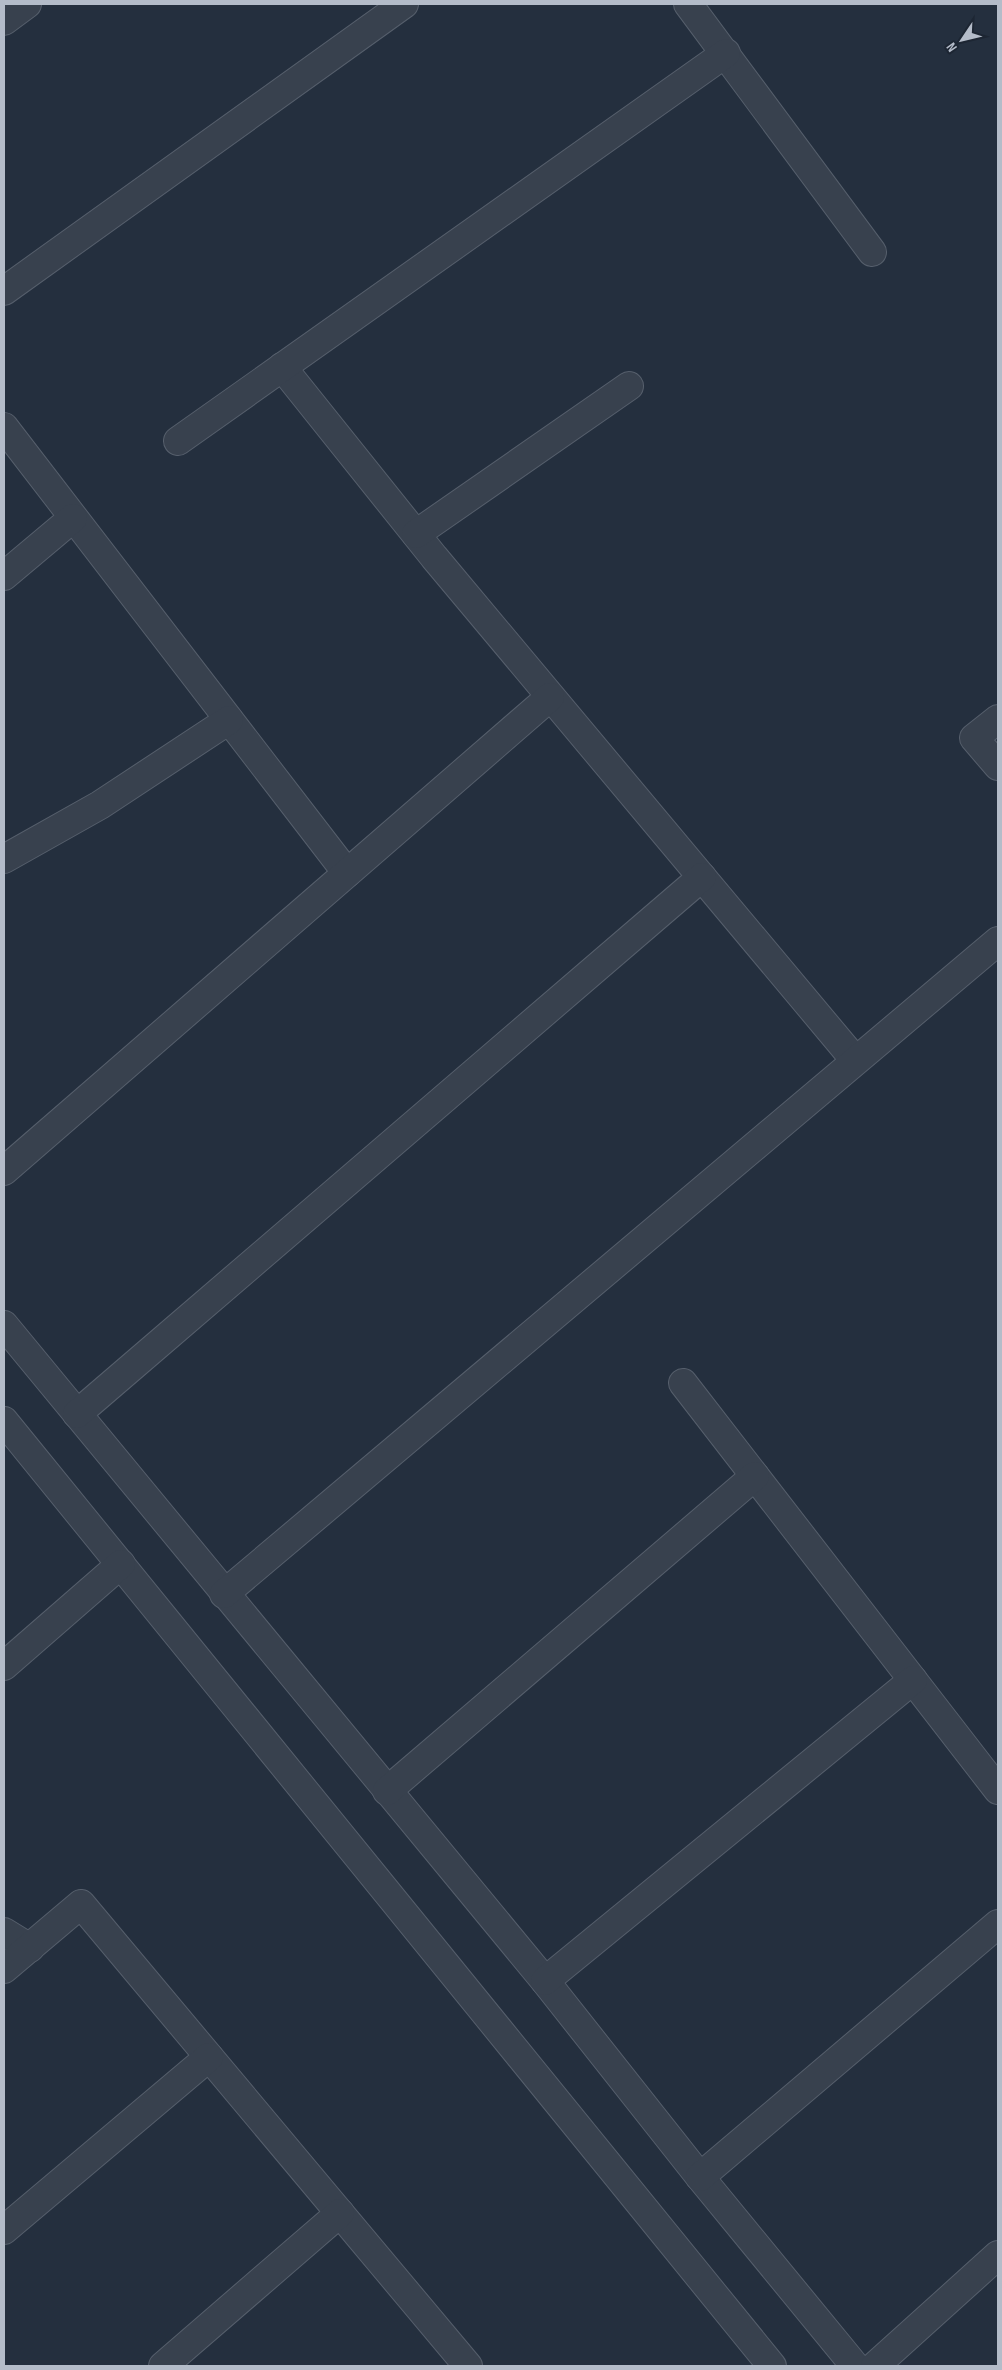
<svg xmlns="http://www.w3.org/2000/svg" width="1002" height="2370" viewBox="0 0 1002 2370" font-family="'Sofia Sans Condensed',sans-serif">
<rect width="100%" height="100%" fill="#242f3e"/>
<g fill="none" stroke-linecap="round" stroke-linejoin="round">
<defs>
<g id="minor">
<path d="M 688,4 L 872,252"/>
<path d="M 4,21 L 27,4"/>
<path d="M 4,291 L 404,4"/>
<path d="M 282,367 L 434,557 L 855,1060"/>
<path d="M 4,427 L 347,873"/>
<path d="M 178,441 L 726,53"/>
<path d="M 416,534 L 629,386"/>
<path d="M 4,576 L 73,518"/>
<path d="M 998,719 L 974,738 L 998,766"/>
<path d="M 4,859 L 100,805 L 229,720"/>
<path d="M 4,1171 L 550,697"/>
<path d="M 4,1325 L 545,1981 L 700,2177 L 855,2366"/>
<path d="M 683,1383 L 998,1790"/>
<path d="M 77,1414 L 702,877"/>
<path d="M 4,1421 L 772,2366"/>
<path d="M 224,1594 L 998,941"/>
<path d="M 4,1666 L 121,1564"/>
<path d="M 387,1791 L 755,1476"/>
<path d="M 4,1932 L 30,1948"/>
<path d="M 4,1969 L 81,1904 L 468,2366"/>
<path d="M 545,1981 L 913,1680"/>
<path d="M 700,2177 L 998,1924"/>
<path d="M 4,2230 L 209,2057"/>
<path d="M 163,2366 L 340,2213"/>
<path d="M 875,2366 L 998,2255"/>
</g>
</defs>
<use href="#minor" stroke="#565f6c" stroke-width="30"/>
<use href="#minor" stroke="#38414e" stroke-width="28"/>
</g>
<rect width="1002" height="2370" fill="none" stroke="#b4bcc9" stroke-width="10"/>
<g transform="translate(962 40) rotate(235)" stroke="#1d2633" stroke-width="4" paint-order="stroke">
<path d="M0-4L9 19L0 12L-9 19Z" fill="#b4bcc9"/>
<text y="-8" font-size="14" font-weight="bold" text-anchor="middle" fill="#b4bcc9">N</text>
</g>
</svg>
